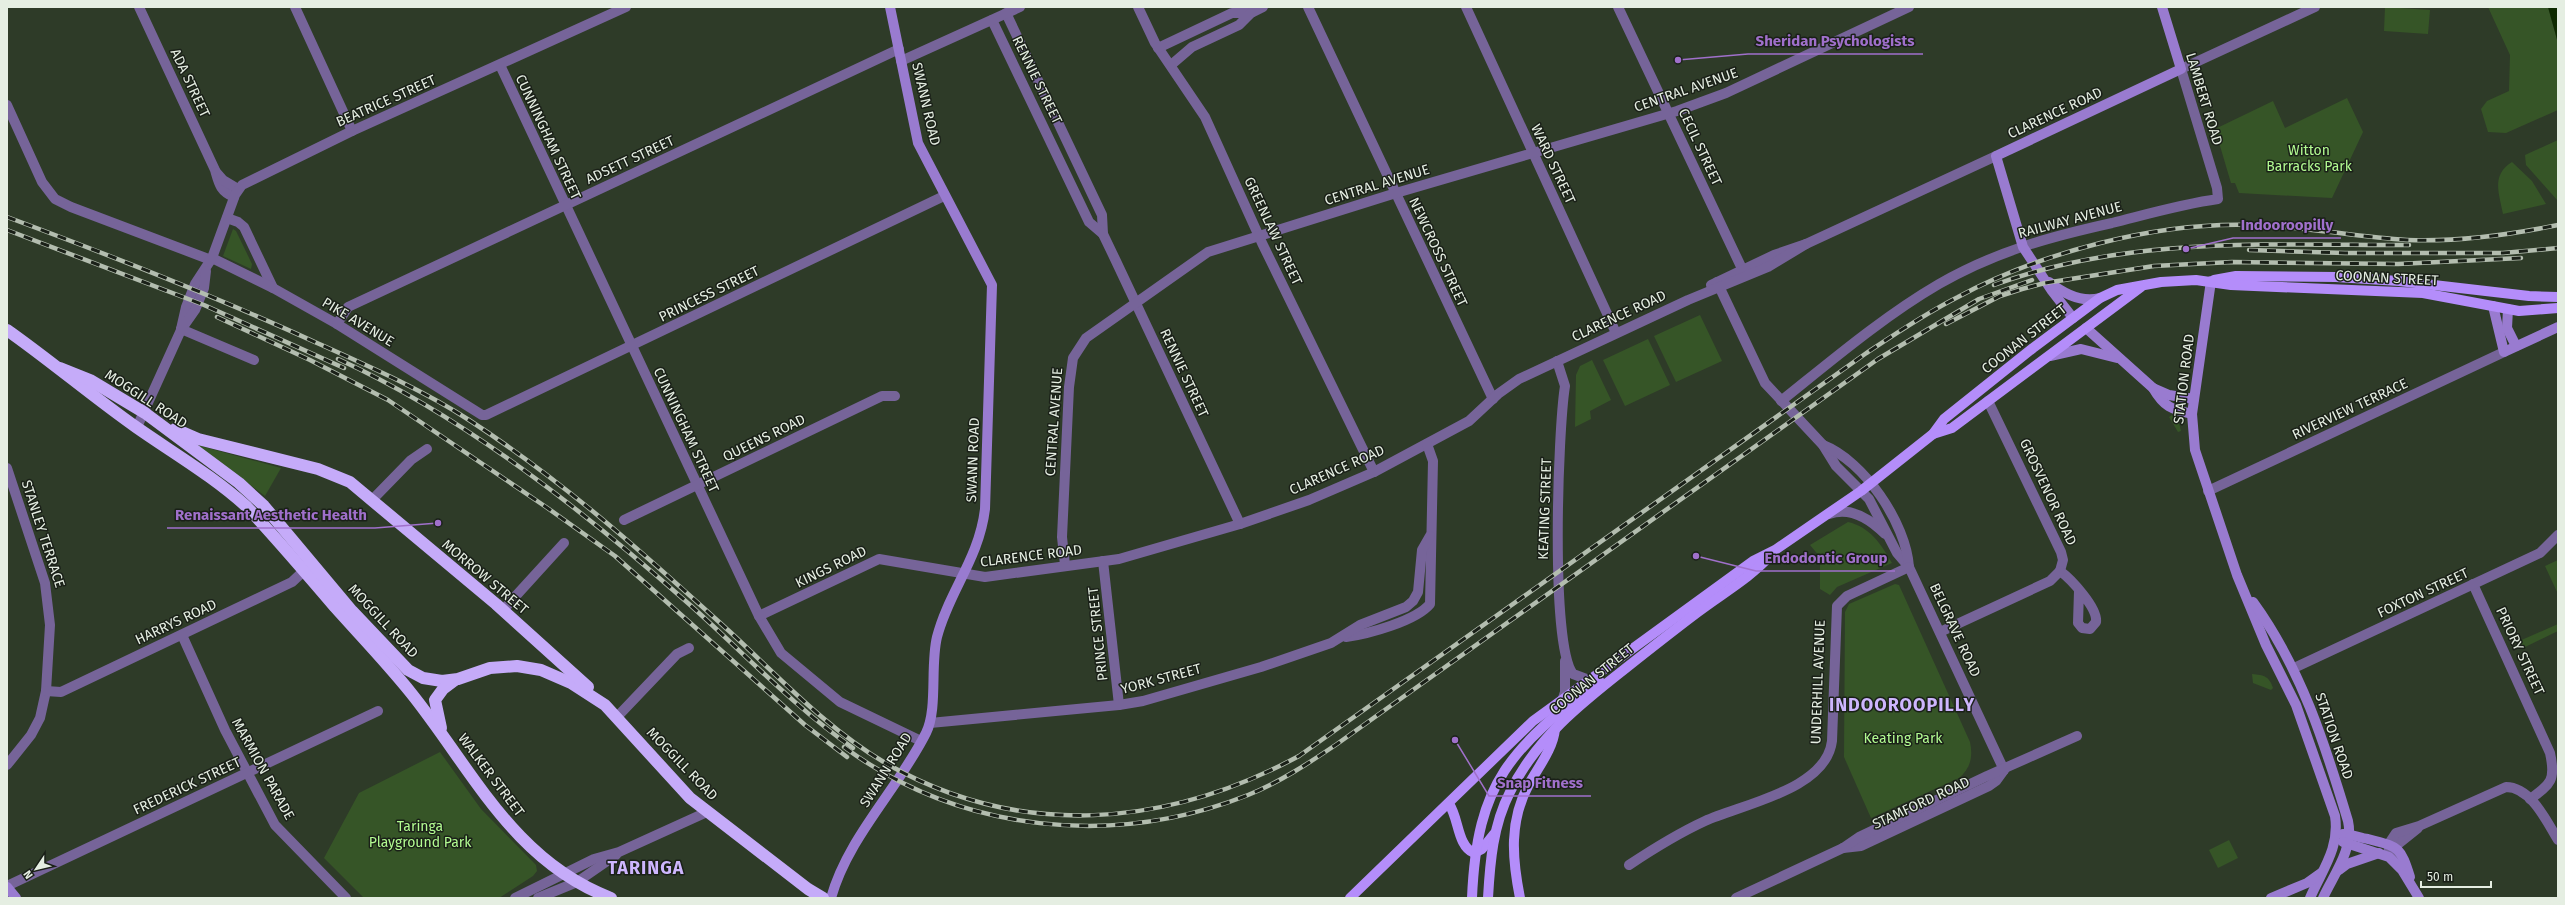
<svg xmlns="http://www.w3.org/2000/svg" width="2565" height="905" viewBox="0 0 2565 905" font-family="'Fira Sans',sans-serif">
<rect width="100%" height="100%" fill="#2e3b28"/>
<g fill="#365527">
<path d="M 2385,7 L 2430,10 L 2428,34 L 2384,31 Z"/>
<path d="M 2488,7 L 2548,7 L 2558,43 L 2558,110 L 2506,133 L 2488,132 L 2481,109 L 2487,101 L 2509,91 L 2510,55 Z"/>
<path d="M 2347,98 L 2363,132 L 2332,198 L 2239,193 L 2235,183 L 2231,183 L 2215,129 L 2273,101 L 2285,128 Z"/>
<path d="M 2558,140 L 2558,201 L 2526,165 L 2525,155 Z"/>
<path d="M 2512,162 L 2532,181 L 2546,204 L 2503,214 C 2499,193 2491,175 2512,162 Z"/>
<path d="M 233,229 L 236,231 L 252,264 L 251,269 L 223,256 Z"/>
<path d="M 1700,315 L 1722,361 L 1676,382 L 1654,336 Z"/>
<path d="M 1648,339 L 1670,385 L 1625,406 L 1603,360 Z"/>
<path d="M 1592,360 L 1611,400 L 1590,411 L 1591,419 L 1575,427 L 1576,375 L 1580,366 Z"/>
<path d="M 2172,415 L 2179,423 L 2181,431 L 2178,432 L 2169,417 Z"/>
<path d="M 197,445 L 281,468 L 265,496 Z"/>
<path d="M 1848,522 C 1870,527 1881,544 1892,563 L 1837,587 L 1830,595 L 1820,589 L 1820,557 L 1810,545 Z"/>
<path d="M 2558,560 L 2558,594 L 2545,566 Z"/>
<path d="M 1895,584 L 1899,585 L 1970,742 C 1973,756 1971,768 1959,778 L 1871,818 L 1844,757 L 1845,612 L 1849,604 Z"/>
<path d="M 2558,624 L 2558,631 L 2521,649 L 2517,642 Z"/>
<path d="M 2252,674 C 2264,675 2269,676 2273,688 L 2271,690 L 2253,683 Z"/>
<path d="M 440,752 L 481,809 L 536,865 L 537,871 L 533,876 L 499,898 L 364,898 L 324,858 L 359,793 Z"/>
<path d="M 2229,840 L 2238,858 L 2218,868 L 2209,850 Z"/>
</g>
<path fill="#0e2a00" d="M 2548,7 L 2558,7 L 2558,43 Z"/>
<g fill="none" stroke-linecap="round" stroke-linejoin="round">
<g stroke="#766499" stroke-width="10">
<path d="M 139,7 L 215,170 C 219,184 220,191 234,197"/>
<path d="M 295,7 L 352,131"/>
<path d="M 1138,7 L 1155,43 L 1205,117 L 1262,243 L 1374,472"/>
<path d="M 1308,7 L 1493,399"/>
<path d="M 1466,7 L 1616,333"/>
<path d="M 1618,7 L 1745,275"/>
<path d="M 1006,13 L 1102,215 L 1103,234"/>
<path d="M 992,20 L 1089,222 L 1103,234 L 1115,259 L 1240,524"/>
<path d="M 1158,48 L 1232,13 L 1251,13"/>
<path d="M 901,61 L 1020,7"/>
<path d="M 500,65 L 759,616 L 781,653 L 840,702 L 921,741"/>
<path d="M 1171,65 L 1192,47 L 1239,25 L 1251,13 L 1263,7"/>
<path d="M 7,105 L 42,182 L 55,199 L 71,207 L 211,260"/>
<path d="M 216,172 L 223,180 L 238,189"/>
<path d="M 227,218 L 238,222 L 244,227 L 273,288"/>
<path d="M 212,258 L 273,288 L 337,324 L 482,415 L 486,415 L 944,196"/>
<path d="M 1717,282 L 1765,383 L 1823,445 L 1836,466 L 1869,499 L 1897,553 L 1909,567 L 2004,770"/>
<path d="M 1711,285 L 1774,255 L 1806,244 L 1996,156"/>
<path d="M 337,324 L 348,307 L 899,49"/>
<path d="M 181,329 L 186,307 L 195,284 L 212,258 L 235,195 L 242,185 L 352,131 L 626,7"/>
<path d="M 181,329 L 254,360"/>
<path d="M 1557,361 L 1565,386 C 1558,430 1550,645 1573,674 L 1589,680"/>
<path d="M 1781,401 C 1831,361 1884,316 1939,284 C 1997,251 2049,237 2112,223 C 2148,214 2182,204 2218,199 L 2217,188 L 2181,69 L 2315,7"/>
<path d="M 1988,401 L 2061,552 L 2063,560 L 2060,571 C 2071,579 2098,608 2096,622 L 2090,629 L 2082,628 L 2078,623 L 2079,591"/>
<path d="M 137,427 L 181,330 L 195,310 L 204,288 L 206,271"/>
<path d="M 1823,445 C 1864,461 1906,523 1909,567"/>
<path d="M 7,468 L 45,583 L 50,625 L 46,691 L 40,718 L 31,735 L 7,765"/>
<path d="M 2208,491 L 2504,352"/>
<path d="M 373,499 L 411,460 L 427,449"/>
<path d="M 1829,514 C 1851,506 1870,519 1885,534"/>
<path d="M 624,520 L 882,396 L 895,396"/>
<path d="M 1103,561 L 1119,705"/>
<path d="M 1065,565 L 1062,537 L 1069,387 L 1073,358 L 1086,338 L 1208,252 L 1396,193 L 1677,111 L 1726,93 L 1909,7"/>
<path d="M 2473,584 L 2550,753 C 2556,780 2551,784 2530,799"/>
<path d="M 503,610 L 564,543"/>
<path d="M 759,616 L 879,559 L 985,577 L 1119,559 L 1240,524 L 1309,500 L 1374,472 L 1469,421 L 1498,394 L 1519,379 L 1688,300 L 1768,267 L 1806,244"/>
<path d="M 1940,632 L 2050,581 L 2060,571"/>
<path d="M 182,635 L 225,730 L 275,825 L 346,898"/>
<path d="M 1346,637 C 1368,634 1416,621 1430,604 L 1433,461 L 1427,444"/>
<path d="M 2294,668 L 2540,553 L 2558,535"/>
<path d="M 46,691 L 61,692 L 292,582 L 309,566"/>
<path d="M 1563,698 L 1565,692 L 1565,661"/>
<path d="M 617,717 L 677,654 L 689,648"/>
<path d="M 930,723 L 1119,705 L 1143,701 L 1261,667 L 1331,643 L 1360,625 L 1406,607 L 1413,601 L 1418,592 L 1422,550 L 1430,536"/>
<path d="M 1843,848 L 1861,846 L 1989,786 L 1996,781 L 2004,770"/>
<path d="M 2388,852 L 2418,828"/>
<path d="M 2397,863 L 2388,845 L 2396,833 L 2419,826 L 2506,787 C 2531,787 2547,822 2558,840"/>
<path d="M 1629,865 C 1653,849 1679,833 1705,821 C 1742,804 1826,790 1832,741 L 1837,606 L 1847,596 L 1909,567"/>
<path d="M 7,886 L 378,711"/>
<path d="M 515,898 L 594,859 L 619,852 L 707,812"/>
<path d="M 538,898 L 577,882 L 616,855"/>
<path d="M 1736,898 L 1843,848 L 1859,837 L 1987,776 L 2077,736"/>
</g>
<g stroke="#997bd0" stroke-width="10">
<path d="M 2211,281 L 2192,414 L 2195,450 L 2237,575 L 2266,645 L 2296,705 L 2335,816 C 2340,848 2322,870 2310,898"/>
<path d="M 2049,282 C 2064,294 2081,303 2100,298"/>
<path d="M 2493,306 L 2504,352 L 2558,327"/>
<path d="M 2508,309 L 2507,328 L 2516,346"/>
<path d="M 2073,318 L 2052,291 L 2023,247 L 1996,156 L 2181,69 L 2162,7"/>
<path d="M 2086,328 L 2153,388 C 2164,407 2171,409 2192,414"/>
<path d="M 2050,356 L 2081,349 L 2117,358"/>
<path d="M 2153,388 L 2169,395 L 2194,399"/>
<path d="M 2253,602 C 2301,668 2325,744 2348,821 C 2354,849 2334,874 2323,898"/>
<path d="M 2343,834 C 2352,834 2360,838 2368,839 C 2398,847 2400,845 2410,877"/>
<path d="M 2343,842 L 2389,857 L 2402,870 L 2419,898"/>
<path d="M 2339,870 L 2347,864 L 2379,853"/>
<path d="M 7,887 L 16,898"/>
<path d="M 831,898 C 848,837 898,789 926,733 C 938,709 930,665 937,637 C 949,591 979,559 985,509 L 992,285 L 918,143 L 890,7"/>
<path d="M 2271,898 L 2307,883 L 2321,873"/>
</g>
<g stroke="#b48dfa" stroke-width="10">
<path d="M 2214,280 L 2236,276 L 2336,277 L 2399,281 L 2529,296 L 2558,297"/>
<path d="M 1933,434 L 1952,428 L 2141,287"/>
<path d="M 1449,804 C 1459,818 1457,846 1474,853 L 1482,849 L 1494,834"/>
<path d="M 1350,898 L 1533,721 L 1753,561 L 1775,550 L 1861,491 L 1933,434 L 1944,419 L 2033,348 L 2100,298 L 2117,290 L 2161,282 L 2196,280 L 2231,285 L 2423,293 L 2519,311 L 2558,308"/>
<path d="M 1472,898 C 1477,780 1511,750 1599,680"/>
<path d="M 1488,898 C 1490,862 1493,825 1510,792 C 1536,739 1580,704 1626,668 C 1650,649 1674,630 1698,612 C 1723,593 1750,578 1771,555"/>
<path d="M 1520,898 C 1512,858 1509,821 1529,784 C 1539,766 1553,749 1555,729"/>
</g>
<g stroke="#c5abf9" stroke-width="12">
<path d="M 7,330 C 51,361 92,396 136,427 C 173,453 213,476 247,507 C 277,539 306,573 335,607 C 360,635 387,663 411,693 C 472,769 513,861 611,898"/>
<path d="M 60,368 L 90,380 L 145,413 L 239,483 L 264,506 L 352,611 L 408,670 L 423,678 L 442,681 L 458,679 L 490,668 L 517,666 L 541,670 L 571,683 L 605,705 L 690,798 L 808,889 L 823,898"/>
<path d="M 175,429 L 198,439 L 318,469 L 350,482 L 496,604 L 588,687"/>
<path d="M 441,728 L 435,700 L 443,689 L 455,680"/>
</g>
<defs>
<g id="rail">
<path d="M 7,217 C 112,256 215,296 317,343 C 368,366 421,389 469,420 C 566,483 643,553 728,630 C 778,676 827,729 887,764 C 1021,840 1167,827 1299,756 L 1865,354 C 1895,334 1926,313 1958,297 C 2042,252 2156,222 2251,225 C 2303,226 2355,237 2407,240 C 2457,242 2509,235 2558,225"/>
<path d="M 7,230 L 204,305 L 344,368"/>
<path d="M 2249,250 L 2345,253 L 2503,253 L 2558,248"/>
<path d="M 1994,285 C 2127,236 2269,245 2409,245"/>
<path d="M 217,317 L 310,360 L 388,400 L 546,507 L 615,556 L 805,725 L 847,757"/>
<path d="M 1946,324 L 2000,296 L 2022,289 L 2045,283 L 2154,266 L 2232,262 L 2398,264 L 2521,258"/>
<path d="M 338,359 C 465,417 585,512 689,604 C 743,652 794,707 853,748"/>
<path d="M 844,747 C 961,833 1114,848 1248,795 C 1280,782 1309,763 1337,744 L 1878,359 L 1979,299 L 2032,280"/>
</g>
</defs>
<use href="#rail" stroke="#b3bdaf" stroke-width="4.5"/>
<use href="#rail" stroke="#1a2018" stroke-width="3" stroke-dasharray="9" stroke-linecap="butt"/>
</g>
<g text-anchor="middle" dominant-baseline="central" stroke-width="3" stroke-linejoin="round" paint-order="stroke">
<g font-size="14" fill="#e5eee2" stroke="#1a2018">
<text transform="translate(1037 80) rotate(64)">RENNIE STREET</text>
<text transform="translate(190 83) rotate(65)">ADA STREET</text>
<text transform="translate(1686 90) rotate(-19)">CENTRAL AVENUE</text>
<text transform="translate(2204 99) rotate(73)">LAMBERT ROAD</text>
<text transform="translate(386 101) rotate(-24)">BEATRICE STREET</text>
<text transform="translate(926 104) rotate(77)">SWANN ROAD</text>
<text transform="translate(2055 113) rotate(-25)">CLARENCE ROAD</text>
<text transform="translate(548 137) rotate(65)">CUNNINGHAM STREET</text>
<text transform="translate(1700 147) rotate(65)">CECIL STREET</text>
<text transform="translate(630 160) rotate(-25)">ADSETT STREET</text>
<text transform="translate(1553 164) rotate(65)">WARD STREET</text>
<text transform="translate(1377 185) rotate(-17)">CENTRAL AVENUE</text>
<text transform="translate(2070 220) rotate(-15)">RAILWAY AVENUE</text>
<text transform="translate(1273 231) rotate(65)">GREENLAW STREET</text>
<text transform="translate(1438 252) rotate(65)">NEWCROSS STREET</text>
<text transform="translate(2387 278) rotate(3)">COONAN STREET</text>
<text transform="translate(709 294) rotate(-26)">PRINCESS STREET</text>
<text transform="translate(1619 316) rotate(-25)">CLARENCE ROAD</text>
<text transform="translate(358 322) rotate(31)">PIKE AVENUE</text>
<text transform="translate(2024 339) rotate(-38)">COONAN STREET</text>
<text transform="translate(1184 373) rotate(65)">RENNIE STREET</text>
<text transform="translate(2184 379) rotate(-83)">STATION ROAD</text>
<text transform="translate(146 399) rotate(33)">MOGGILL ROAD</text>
<text transform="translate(2350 409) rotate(-25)">RIVERVIEW TERRACE</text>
<text transform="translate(1054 422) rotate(-86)">CENTRAL AVENUE</text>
<text transform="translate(686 430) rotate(65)">CUNNINGHAM STREET</text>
<text transform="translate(764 438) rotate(-26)">QUEENS ROAD</text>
<text transform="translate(973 460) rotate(-88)">SWANN ROAD</text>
<text transform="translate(1337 470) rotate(-24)">CLARENCE ROAD</text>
<text transform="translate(2048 492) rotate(65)">GROSVENOR ROAD</text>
<text transform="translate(1545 509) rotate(-88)">KEATING STREET</text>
<text transform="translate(43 534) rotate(72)">STANLEY TERRACE</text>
<text transform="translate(1031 556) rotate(-7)">CLARENCE ROAD</text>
<text transform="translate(831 567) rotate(-26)">KINGS ROAD</text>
<text transform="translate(485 577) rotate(40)">MORROW STREET</text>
<text transform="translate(2423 593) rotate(-25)">FOXTON STREET</text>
<text transform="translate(383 621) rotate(47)">MOGGILL ROAD</text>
<text transform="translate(176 622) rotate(-25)">HARRYS ROAD</text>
<text transform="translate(1955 630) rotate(65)">BELGRAVE ROAD</text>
<text transform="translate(1098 634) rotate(-96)">PRINCE STREET</text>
<text transform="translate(2520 651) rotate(65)">PRIORY STREET</text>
<text transform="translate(1161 679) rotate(-15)">YORK STREET</text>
<text transform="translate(1592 679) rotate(-39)">COONAN STREET</text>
<text transform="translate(1818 682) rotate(-88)">UNDERHILL AVENUE</text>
<text transform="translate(2334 736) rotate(71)">STATION ROAD</text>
<text transform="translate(682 764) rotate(46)">MOGGILL ROAD</text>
<text transform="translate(263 769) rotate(61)">MARMION PARADE</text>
<text transform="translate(886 770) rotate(-58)">SWANN ROAD</text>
<text transform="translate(491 775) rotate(53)">WALKER STREET</text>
<text transform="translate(187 786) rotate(-25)">FREDERICK STREET</text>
<text transform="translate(1921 803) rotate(-25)">STAMFORD ROAD</text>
</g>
<g font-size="14" fill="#b2fb91" stroke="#1a2018">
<text x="2309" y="150">Witton<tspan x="2309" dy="16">Barracks Park</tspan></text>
<text x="1903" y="738">Keating Park</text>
<text x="420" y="826">Taringa<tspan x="420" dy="16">Playground Park</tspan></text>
</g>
<g font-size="18" font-weight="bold" letter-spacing="1" fill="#cdb6fd" stroke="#1a2018">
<text x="1902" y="705">INDOOROOPILLY</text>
<text x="646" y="868">TARINGA</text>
</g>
</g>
<path fill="none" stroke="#a070cb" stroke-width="1.5" d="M1678 60L1748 54H1923M2186 249L2233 238H2341M438 523L375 528H167M1696 556L1756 571H1895M1455 740L1489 796H1591"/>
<g fill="#a070cb" stroke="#1a2018" stroke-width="1.5">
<circle cx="1678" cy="60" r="4"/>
<circle cx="2186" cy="249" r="4"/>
<circle cx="438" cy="523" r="4"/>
<circle cx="1696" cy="556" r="4"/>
<circle cx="1455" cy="740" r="4"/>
</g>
<g font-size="15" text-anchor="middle" font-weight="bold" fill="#a070cb" stroke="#1a2018" stroke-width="3" stroke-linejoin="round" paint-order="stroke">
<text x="1835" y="46">Sheridan Psychologists</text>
<text x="2287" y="230">Indooroopilly</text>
<text x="271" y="520">Renaissant Aesthetic Health</text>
<text x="1826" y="563">Endodontic Group</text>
<text x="1540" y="788">Snap Fitness</text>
</g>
<rect width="2565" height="905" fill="none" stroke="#e5eee2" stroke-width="16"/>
<g transform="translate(36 869) rotate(235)" stroke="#1a2018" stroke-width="3" paint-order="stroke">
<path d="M0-3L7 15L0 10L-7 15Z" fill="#e5eee2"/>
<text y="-6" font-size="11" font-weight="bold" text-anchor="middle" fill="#e5eee2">N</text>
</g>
<path d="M2421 881v6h70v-6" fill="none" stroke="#e5eee2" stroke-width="2"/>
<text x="2427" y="881" font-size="12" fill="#e5eee2" stroke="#1a2018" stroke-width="3" paint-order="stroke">50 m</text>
</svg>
